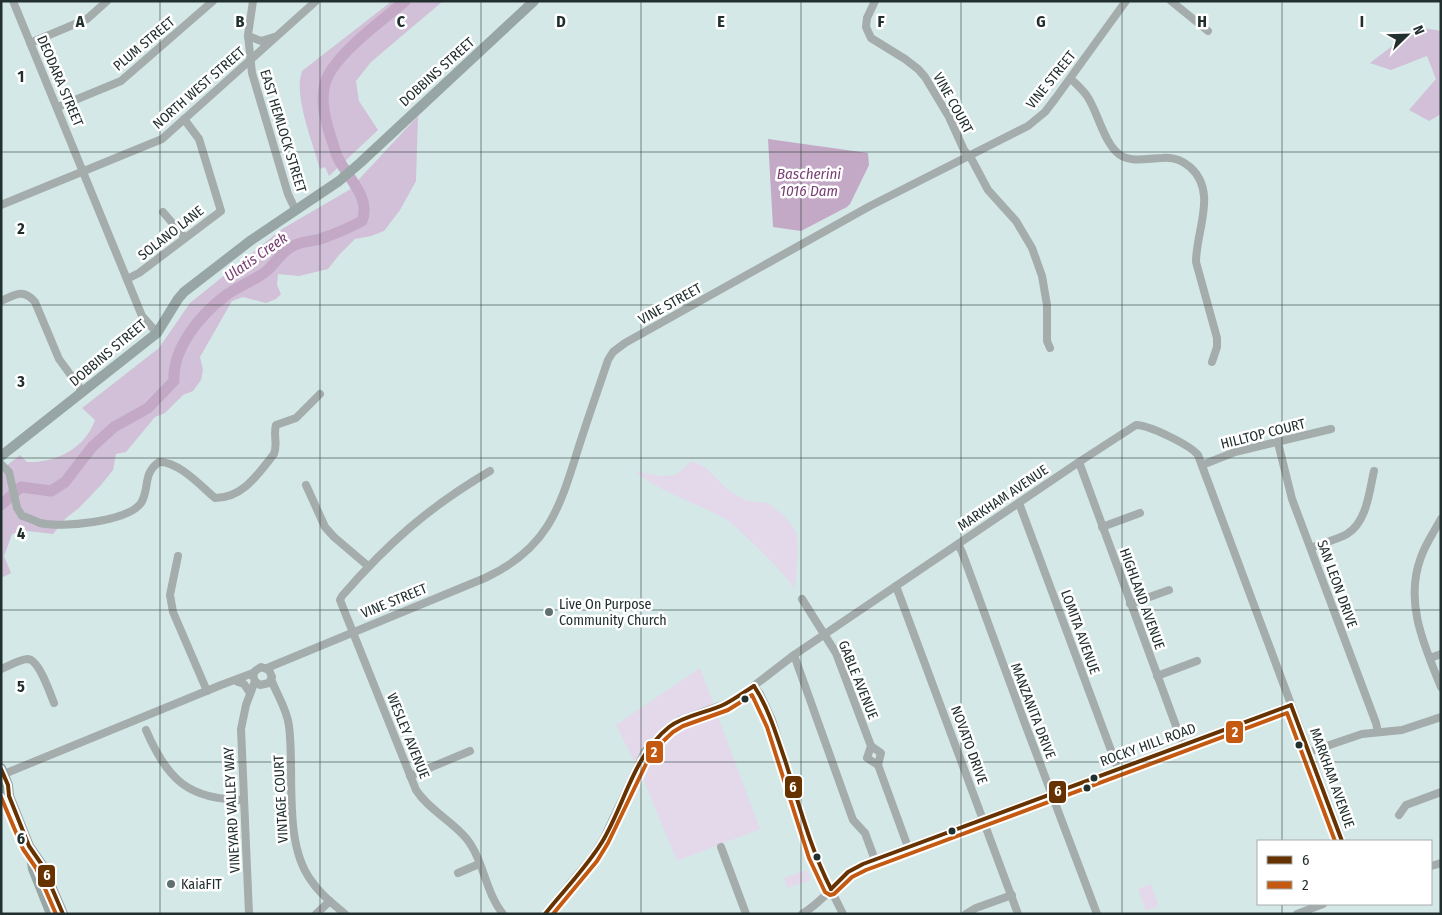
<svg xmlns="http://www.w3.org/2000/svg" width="1442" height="915" viewBox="0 0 1442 915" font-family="'Fira Sans Condensed',sans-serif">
<rect width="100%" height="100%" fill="#d4e8e7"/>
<g fill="#e4d8eb">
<path d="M 692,461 L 705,467 L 729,491 L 747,501 L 768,503 L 784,516 L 796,531 L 798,548 L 795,588 C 779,569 763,552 744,535 C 739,530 733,524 727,520 C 696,502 662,494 635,471 L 660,476 L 675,475 Z"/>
<path d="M 700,668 L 760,829 L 677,861 L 641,774 L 616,725 Z"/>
<path d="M 807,870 L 811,880 L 787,888 L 784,878 Z"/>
<path d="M 1151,884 L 1159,906 L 1146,911 L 1138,889 Z"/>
</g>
<g fill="#d1c0d7">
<path d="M 392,1 L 443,1 L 371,62 L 356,81 L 359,101 L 378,130 L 329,176 L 325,167 L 320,169 C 313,143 293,95 302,71 Z"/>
<path d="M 1417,27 L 1441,31 L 1441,114 L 1429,121 L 1409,110 L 1436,79 L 1427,56 L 1391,70 L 1370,63 Z"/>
<path d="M 418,116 L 416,181 L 400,210 L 384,231 L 371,236 L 355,239 L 339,255 L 328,269 L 299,276 L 278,274 L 277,285 L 281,294 L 276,299 L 266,303 L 243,297 L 232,301 L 200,357 L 203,370 L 201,380 L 193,391 L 183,395 L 165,413 L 155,417 L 126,452 L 116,454 L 113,470 L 101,485 L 79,508 L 66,518 L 53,534 L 27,531 L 12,534 L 4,556 L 11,573 L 1,578 L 1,470 L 20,455 L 27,462 C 55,463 85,449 95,420 L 82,408 L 159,348 L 190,303 L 282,229 L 349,190 Z"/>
</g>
<path fill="#c3a9c5" d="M 768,139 L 868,153 L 869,165 L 850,204 L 847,207 L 801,231 L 773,227 Z"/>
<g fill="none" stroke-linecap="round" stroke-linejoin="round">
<path stroke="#c3a9c5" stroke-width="11" d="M 1,505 L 21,487 L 51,491 L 65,482 L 92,447 L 114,427 L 148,408 L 174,381 C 172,349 200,315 225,296 C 237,287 251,282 264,273 C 274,266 280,253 291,247 C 301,241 310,242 320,239 C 335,234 349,228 362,221 C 371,198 349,179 339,160 C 335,153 334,145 331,138 C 324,116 317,90 332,69 C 349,44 382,21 405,1"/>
<g stroke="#a4acac" stroke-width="8">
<path d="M 13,1 L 142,316 L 157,333"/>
<path d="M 253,1 L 248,35 L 252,73 L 288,194 L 295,209"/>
<path d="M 875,1 L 867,18 L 866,27 L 871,38 L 905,59 L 918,69 L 925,77 L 949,117 L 964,150 L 972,160 L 988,190 L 1016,221 L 1032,248 L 1042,276 L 1047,305 L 1047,341 L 1050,348"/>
<path d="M 1171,1 L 1208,31"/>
<path d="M 248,36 L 261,41 L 274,37"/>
<path d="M 30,43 L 87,19 L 107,1"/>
<path d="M 1071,79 C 1076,84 1082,89 1087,96 C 1098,112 1104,144 1120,155 C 1132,163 1149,158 1162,158 C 1172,157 1182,160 1190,167 C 1218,192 1196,230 1196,262 L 1217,338 L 1217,347 L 1212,362"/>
<path d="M 58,107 L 121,81 L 213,1"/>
<path d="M 1,205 L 162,139 L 316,1"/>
<path d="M 163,212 L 185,238"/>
<path d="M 127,279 L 139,273 L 221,211 L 199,139 L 184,119"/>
<path d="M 1,301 C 15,295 23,288 35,302 L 59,359 L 83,392"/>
<path d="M 1278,443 L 1292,499 L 1376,723 L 1378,732"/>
<path d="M 1079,462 L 1183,745"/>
<path d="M 1,464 L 9,472 L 17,508 L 22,516 C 28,517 34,521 40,523 C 61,528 127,522 141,503 C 150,489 142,474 159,462 C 178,461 201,486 215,498 C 243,498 258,474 274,454 C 278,444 273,435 276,425 L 296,418 L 320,394"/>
<path d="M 1202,465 L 1235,452 L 1331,429"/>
<path d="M 490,471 C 429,507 388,543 342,596 L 340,600 L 416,790 C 429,810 451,820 466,838 C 484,860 485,892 503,914"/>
<path d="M 306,485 L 325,527 L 334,537 L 368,566"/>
<path d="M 1019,503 L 1118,769"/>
<path d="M 1441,519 C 1434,532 1426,543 1421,557 C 1404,602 1424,645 1441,687"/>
<path d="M 1102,527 L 1140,513"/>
<path d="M 958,544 L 962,552 L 1024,721 L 1097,914"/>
<path d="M 1311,548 C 1322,543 1336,540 1347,534 C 1367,522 1369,492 1374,471"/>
<path d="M 178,556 L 170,595 L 173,612 L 207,691"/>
<path d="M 896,586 L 1018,914"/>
<path d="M 802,599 L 836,653 L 871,746 L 867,758 L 878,765"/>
<path d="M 1130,604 L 1169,590"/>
<path d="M 794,655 L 853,820 L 865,833 L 875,860"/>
<path d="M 1430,658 L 1441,654"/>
<path d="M 267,668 L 485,578 C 550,548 560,506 580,443 C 589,415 599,387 608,360 L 613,352 L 625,343 L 870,206 L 1028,126 L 1045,112 L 1055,99 L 1126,1"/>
<path d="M 1,669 C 9,666 20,659 28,659 C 39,660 50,693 54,703"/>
<path d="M 1157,676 L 1197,661"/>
<path d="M 271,679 C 277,695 287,709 289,726 C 295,771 283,841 310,879 C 319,893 332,903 345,914"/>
<path d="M 238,682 L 244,684 L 250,693"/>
<path d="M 754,686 L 760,694 L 772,720 L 810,841 L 826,880 L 843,914"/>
<path d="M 146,730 C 167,779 188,800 244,800"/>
<path d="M 871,746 L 881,753 L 878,765 L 908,847"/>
<path d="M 1309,752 L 1362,734 L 1402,730 L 1441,717"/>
<path d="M 4,774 L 221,685 L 253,673"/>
<path d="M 410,776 L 470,751"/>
<path d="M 1399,815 L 1406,805 L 1441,792"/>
<path d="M 721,847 L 746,914"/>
<path d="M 1431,866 L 1441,863"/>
<path d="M 458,873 L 479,864"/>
<path d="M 249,914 L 241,729 L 246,705 L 255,681 L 253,676 L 255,671 L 261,667 L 269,670 L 272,677 L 269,683 L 260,685 L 255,681"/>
<path d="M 316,914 L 330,901"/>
<path d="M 545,914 L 592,857 L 603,840 L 645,751 L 669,727 L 680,720 L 725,704 L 742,695 L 794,655 L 1079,462 L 1136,425 C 1149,425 1190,445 1198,455 L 1342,841"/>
<path d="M 802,914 C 826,900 838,877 863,864 L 1291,705"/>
<path d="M 966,914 L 976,908 L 1012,895"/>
<path d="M 1297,914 L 1323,904"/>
</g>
<g stroke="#98a5a5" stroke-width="10">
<path d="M 1,456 L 157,333 L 178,299 L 184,292 L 250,241 L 339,181 L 360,163 L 534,1"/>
<path d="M 1,768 L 8,785 L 9,795"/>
<path d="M 1,787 L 9,796 L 29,846 L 42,865 L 63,914"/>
<path d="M 30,849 L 33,869 L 51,914"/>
</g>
<defs>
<g id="bus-1">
<path d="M 754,686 C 769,709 776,734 785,760 C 799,804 810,848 831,889"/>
<path d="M 1291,705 L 1342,841"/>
<path d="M 1,769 L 8,785 L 9,796 L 29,846 L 42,865 L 63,914"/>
<path d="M 831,889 L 848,872 L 863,864 L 1291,705"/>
<path d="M 545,914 C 564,890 586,868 602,842 C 625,804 633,756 669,727 C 685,715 707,713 725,704 C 735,699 744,692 754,686"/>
</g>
<g id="bus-2">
<path d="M 1,797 L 23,849 L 36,868 L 56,914"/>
<path d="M 553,914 L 597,861 L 608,843 L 646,764 L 658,746 L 673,732 L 683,726 L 728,710 L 752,695 L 767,727 L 809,858 L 825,892 L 830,895 L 834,894 L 852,877 L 866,870 L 1287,713 L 1335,841"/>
</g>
</defs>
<use href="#bus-1" stroke="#fff" stroke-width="8"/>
<use href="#bus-2" stroke="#fff" stroke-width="8"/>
<use href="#bus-1" stroke="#630" stroke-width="4"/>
<use href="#bus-2" stroke="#c45911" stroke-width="4"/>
</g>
<path fill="none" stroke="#212f2e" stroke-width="1" stroke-opacity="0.55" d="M 160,1 L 160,914M 320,1 L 320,914M 481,1 L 481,914M 641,1 L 641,914M 801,1 L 801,914M 961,1 L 961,914M 1122,1 L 1122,914M 1282,1 L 1282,841M 1,152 L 1441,152M 1,305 L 1441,305M 1,458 L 1441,458M 1,610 L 1441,610M 1,762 L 1441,762M 1282,904 L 1282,914"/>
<g fill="#60706f" stroke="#fff" stroke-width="2">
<circle cx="549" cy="612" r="5"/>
<circle cx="171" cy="884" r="5"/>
</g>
<g fill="#212f2e" stroke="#fff" stroke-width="2">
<circle cx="745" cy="699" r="4.5"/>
<circle cx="1299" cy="745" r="4.5"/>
<circle cx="1094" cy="778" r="4.5"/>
<circle cx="1087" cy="788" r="4.5"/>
<circle cx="952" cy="831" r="4.5"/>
<circle cx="817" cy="857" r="4.5"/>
</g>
<g text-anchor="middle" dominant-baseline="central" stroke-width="5" stroke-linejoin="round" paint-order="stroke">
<g font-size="14" fill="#212f2e" stroke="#fff">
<text transform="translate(144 44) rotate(-40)">PLUM STREET</text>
<text transform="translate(437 72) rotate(-42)">DOBBINS STREET</text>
<text transform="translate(1051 80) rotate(-51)">VINE STREET</text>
<text transform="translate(60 81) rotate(67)">DEODARA STREET</text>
<text transform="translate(199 88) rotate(-41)">NORTH WEST STREET</text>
<text transform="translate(953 103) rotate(61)">VINE COURT</text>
<text transform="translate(283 131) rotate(73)">EAST HEMLOCK STREET</text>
<text transform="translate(171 233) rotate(-38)">SOLANO LANE</text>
<text transform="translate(670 304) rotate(-29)">VINE STREET</text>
<text transform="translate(108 353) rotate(-40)">DOBBINS STREET</text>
<text transform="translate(1263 434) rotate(-14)">HILLTOP COURT</text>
<text transform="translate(1003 498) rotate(-34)">MARKHAM AVENUE</text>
<text transform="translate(1337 584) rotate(70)">SAN LEON DRIVE</text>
<text transform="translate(1142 599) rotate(70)">HIGHLAND AVENUE</text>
<text transform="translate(394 601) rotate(-22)">VINE STREET</text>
<text transform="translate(1080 632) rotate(70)">LOMITA AVENUE</text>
<text transform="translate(858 680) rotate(68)">GABLE AVENUE</text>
<text transform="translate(1033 711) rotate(69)">MANZANITA DRIVE</text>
<text transform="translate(408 736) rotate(68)">WESLEY AVENUE</text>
<text transform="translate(969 745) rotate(70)">NOVATO DRIVE</text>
<text transform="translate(1148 745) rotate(-20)">ROCKY HILL ROAD</text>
<text transform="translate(1332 778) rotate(70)">MARKHAM AVENUE</text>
<text transform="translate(281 799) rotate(-93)">VINTAGE COURT</text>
<text transform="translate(232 810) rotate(-93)">VINEYARD VALLEY WAY</text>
</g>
<g font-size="14" fill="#212f2e" stroke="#fff" text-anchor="start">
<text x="559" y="604">Live On Purpose<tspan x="559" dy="16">Community Church</tspan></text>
<text x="181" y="884">KaiaFIT</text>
</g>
<g font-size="15" font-style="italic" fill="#783f74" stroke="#fff">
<text x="809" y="174">Bascherini<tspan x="809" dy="17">1016 Dam</tspan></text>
<text transform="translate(256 257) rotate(-35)">Ulatis Creek</text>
</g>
</g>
<g font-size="16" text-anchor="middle" font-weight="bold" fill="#212f2e" stroke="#fff" stroke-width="5" stroke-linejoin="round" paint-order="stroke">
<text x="80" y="27">A</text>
<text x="240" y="27">B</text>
<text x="401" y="27">C</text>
<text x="561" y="27">D</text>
<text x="721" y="27">E</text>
<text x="881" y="27">F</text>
<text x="1041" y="27">G</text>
<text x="1202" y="27">H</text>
<text x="1362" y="27">I</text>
<text x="21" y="82">1</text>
<text x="21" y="234">2</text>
<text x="21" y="387">3</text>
<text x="21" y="539">4</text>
<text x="21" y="692">5</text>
<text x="21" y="844">6</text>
</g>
<g stroke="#fff" stroke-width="2">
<rect x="1225" y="720" width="19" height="24" rx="5" fill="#c45911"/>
<rect x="645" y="740" width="19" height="24" rx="5" fill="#c45911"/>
<rect x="784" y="775" width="19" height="24" rx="5" fill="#630"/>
<rect x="1048" y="780" width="19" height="24" rx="5" fill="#630"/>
<rect x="37" y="864" width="19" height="24" rx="5" fill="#630"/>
</g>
<g font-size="14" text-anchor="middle" font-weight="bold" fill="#fff">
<text x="1235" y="737">2</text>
<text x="654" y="757">2</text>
<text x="793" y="792">6</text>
<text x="1058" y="796">6</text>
<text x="47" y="880">6</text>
</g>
<rect width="1442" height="915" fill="none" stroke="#212f2e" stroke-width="5"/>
<rect x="1257" y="840" width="175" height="65" fill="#ffffff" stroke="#a6acab"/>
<rect x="1267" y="856" width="25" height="8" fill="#663300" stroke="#a6acab"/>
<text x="1302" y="865" font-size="15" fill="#212f2e">6</text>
<rect x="1267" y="881" width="25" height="8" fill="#c45911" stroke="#a6acab"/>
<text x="1302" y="890" font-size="15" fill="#212f2e">2</text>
<g transform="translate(1407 35) rotate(67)" stroke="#ffffff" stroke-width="4" paint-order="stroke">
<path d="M0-4L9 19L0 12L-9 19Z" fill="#212f2e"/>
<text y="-8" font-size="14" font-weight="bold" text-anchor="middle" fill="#212f2e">N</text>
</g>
</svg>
